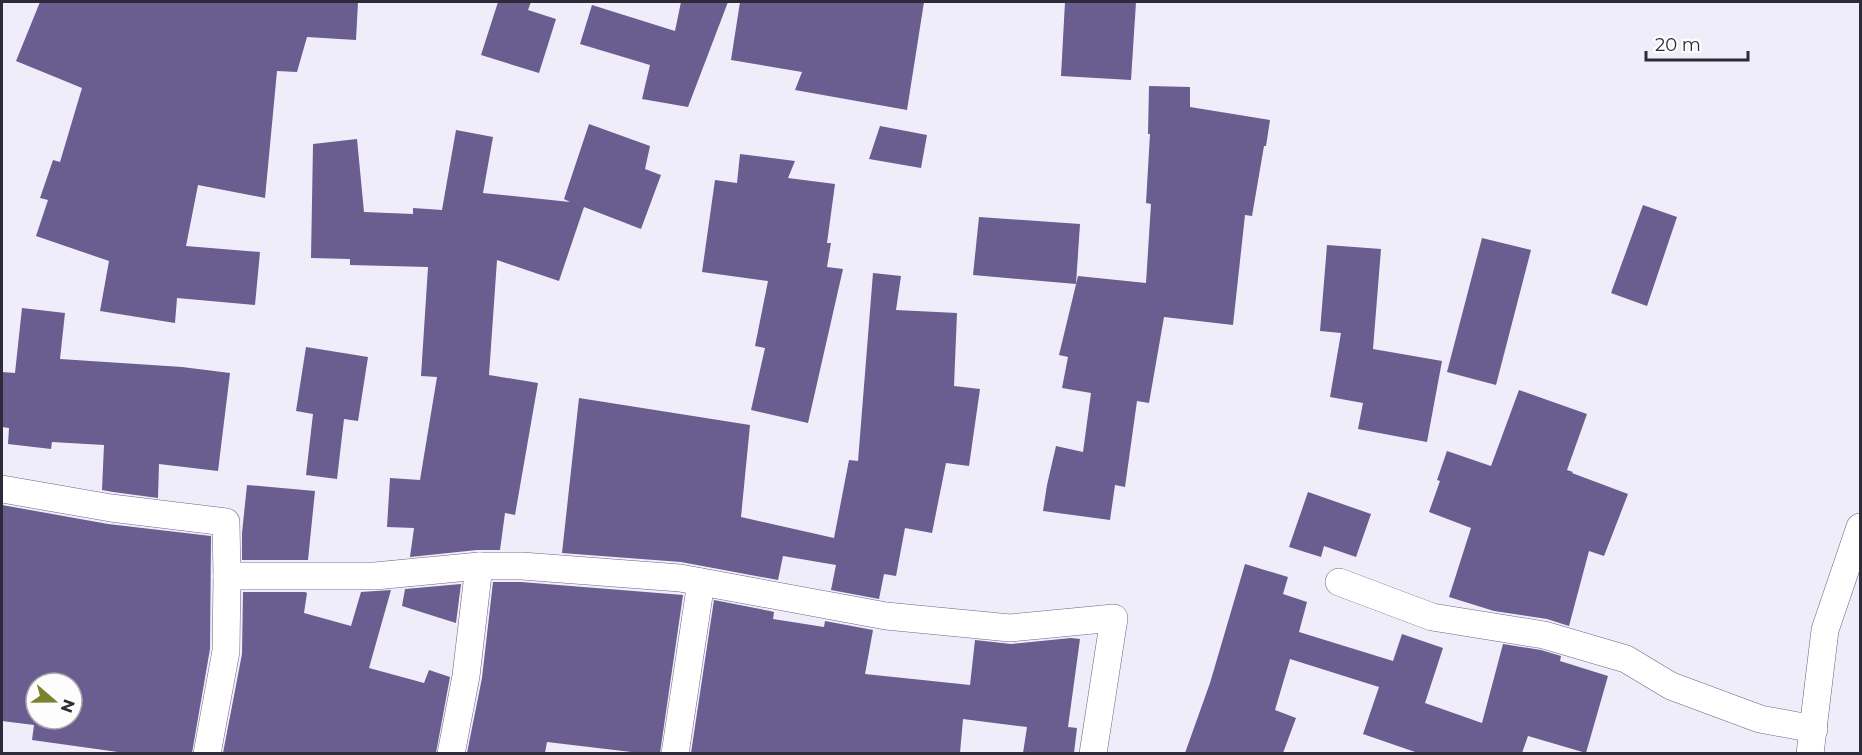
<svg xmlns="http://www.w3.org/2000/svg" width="1862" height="755" viewBox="0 0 1862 755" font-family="Montserrat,sans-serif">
<rect width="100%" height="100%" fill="#f0edfb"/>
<g fill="#6a5d8f" fill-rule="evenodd">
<path d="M 40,2 L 358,2 L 356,40 L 307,37 L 297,72 L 277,71 L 265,198 L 198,185 L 186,246 L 260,252 L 255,305 L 177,298 L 175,323 L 100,311 L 109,261 L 36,236 L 48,200 L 40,198 L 53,160 L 60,162 L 82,88 L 16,61 Z"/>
<path d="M 498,2 L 531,2 L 528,10 L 556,19 L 539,73 L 481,55 Z"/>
<path d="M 681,2 L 728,2 L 688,107 L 642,99 L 650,65 L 580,44 L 592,5 L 675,31 Z"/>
<path d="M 740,2 L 924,2 L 907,110 L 795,90 L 802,72 L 731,60 Z"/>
<path d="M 1065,2 L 1136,2 L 1131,80 L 1061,76 Z"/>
<path d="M 1149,86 L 1190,87 L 1190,107 L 1270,120 L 1266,146 L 1264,146 L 1252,216 L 1245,215 L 1233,325 L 1164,317 L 1149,403 L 1137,401 L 1125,487 L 1115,485 L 1110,520 L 1043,511 L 1047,485 L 1056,446 L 1083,452 L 1091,393 L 1062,388 L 1068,357 L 1059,355 L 1078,276 L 1146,283 L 1151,204 L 1146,203 L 1150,134 L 1148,134 Z"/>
<path d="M 589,124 L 650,146 L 645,169 L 661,175 L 641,229 L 584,207 L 559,281 L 497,260 L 489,375 L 538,383 L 515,515 L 505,513 L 500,550 L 477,550 L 410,557 L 414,528 L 387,527 L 390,478 L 420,480 L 437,377 L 421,376 L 428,267 L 350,265 L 350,259 L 311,258 L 313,144 L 357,139 L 364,212 L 413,214 L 413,208 L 442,210 L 456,130 L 493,137 L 483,193 L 570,202 L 564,199 Z"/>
<path d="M 880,126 L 927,135 L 921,168 L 869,159 Z"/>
<path d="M 740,154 L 795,161 L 788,178 L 835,184 L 827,243 L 831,243 L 827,267 L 843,269 L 808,423 L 751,410 L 765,348 L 755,346 L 768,281 L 702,272 L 715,180 L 737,183 Z"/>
<path d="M 1643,205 L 1677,217 L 1647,306 L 1611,293 Z"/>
<path d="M 979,217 L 1080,224 L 1076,284 L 973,275 Z"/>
<path d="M 1482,238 L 1531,250 L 1496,385 L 1447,372 Z"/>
<path d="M 1327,245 L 1381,249 L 1373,349 L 1442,361 L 1427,442 L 1358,429 L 1363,403 L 1330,397 L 1341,333 L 1320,331 Z"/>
<path d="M 873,273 L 901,276 L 896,310 L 957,313 L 954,386 L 980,389 L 969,466 L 946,463 L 932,533 L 905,528 L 896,576 L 884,574 L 879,599 L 831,590 L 836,565 L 783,556 L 778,580 L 681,562 L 562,553 L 579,398 L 750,425 L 741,517 L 834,538 L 849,460 L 858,461 Z"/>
<path d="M 22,308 L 65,313 L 60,359 L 182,367 L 230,373 L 218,471 L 159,464 L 158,498 L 113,492 L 102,490 L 104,445 L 52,442 L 51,449 L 8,444 L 9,428 L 2,427 L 2,372 L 15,373 Z"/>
<path d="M 306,347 L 368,357 L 358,421 L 344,419 L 337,479 L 306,475 L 313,414 L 296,411 Z"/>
<path d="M 1519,390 L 1587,414 L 1567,470 L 1573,472 L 1572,473 L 1628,494 L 1604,556 L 1589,551 L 1569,626 L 1547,619 L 1494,611 L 1449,597 L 1471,528 L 1429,512 L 1440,481 L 1437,480 L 1447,451 L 1491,466 Z"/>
<path d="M 247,485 L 315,491 L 308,560 L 242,560 L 242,533 Z"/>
<path d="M 1308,492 L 1371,514 L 1356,557 L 1324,546 L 1321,557 L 1289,547 Z"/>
<path d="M 2,505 L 108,524 L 211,536 L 210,649 L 192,753 L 125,753 L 32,740 L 34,725 L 2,721 ZM 36,683 L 72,683 L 72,719 L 36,719 Z"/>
<path d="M 1245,564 L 1288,577 L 1283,594 L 1307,602 L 1299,632 L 1393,661 L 1402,634 L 1443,648 L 1425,703 L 1482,723 L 1503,644 L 1541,650 L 1561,656 L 1560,661 L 1608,676 L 1586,753 L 1528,736 L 1522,753 L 1418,753 L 1363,734 L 1379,687 L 1290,659 L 1275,710 L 1296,718 L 1283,753 L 1185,753 L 1210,683 Z"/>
<path d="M 493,582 L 521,582 L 683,595 L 660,753 L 640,753 L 547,742 L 545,753 L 467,753 L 482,678 Z"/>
<path d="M 461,584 L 456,623 L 402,606 L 405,589 Z"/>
<path d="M 391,590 L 369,668 L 424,683 L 429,670 L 450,677 L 436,753 L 223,753 L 242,654 L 243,592 L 305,592 L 307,593 L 304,613 L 351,626 L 361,592 Z"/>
<path d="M 714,600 L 770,611 L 774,612 L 773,619 L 824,627 L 825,621 L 873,630 L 865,674 L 970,685 L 975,640 L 1011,644 L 1071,638 L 1080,639 L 1068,727 L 1077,728 L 1074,753 L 1023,753 L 1027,727 L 963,719 L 960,753 L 691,753 Z"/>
</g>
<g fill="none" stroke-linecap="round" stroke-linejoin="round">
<defs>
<g id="minor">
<path d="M 2,489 L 111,508 L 226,522 L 227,576"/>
<path d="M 1339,582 L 1432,617 L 1544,635 L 1626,659 L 1671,686 L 1760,719 L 1814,729"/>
<path d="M 207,754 L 226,651 L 227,576 L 375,576 L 479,566 L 522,566 L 680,578 L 886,616 L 1010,628 L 1114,618 L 1093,754"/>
<path d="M 451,754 L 466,676 L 479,566"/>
<path d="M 675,754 L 701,582"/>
<path d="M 1810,754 L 1825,630 L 1860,527"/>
</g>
</defs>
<use href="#minor" stroke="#6c6583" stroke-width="28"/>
<use href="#minor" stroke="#fff" stroke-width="27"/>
</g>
<rect width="1862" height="755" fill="none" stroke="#2e2b38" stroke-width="6"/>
<g transform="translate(54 701) rotate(110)"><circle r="28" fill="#fdfdfd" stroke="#aaa9ae" stroke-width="1.5"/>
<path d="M0-4.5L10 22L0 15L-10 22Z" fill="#78822f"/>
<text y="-9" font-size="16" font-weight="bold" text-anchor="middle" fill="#2e2b38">N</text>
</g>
<path d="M1646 51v9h102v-9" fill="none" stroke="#2e2b38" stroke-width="3"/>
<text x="1655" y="51" font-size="18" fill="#2e2b38" stroke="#fdfdfd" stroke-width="4.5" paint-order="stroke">20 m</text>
</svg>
